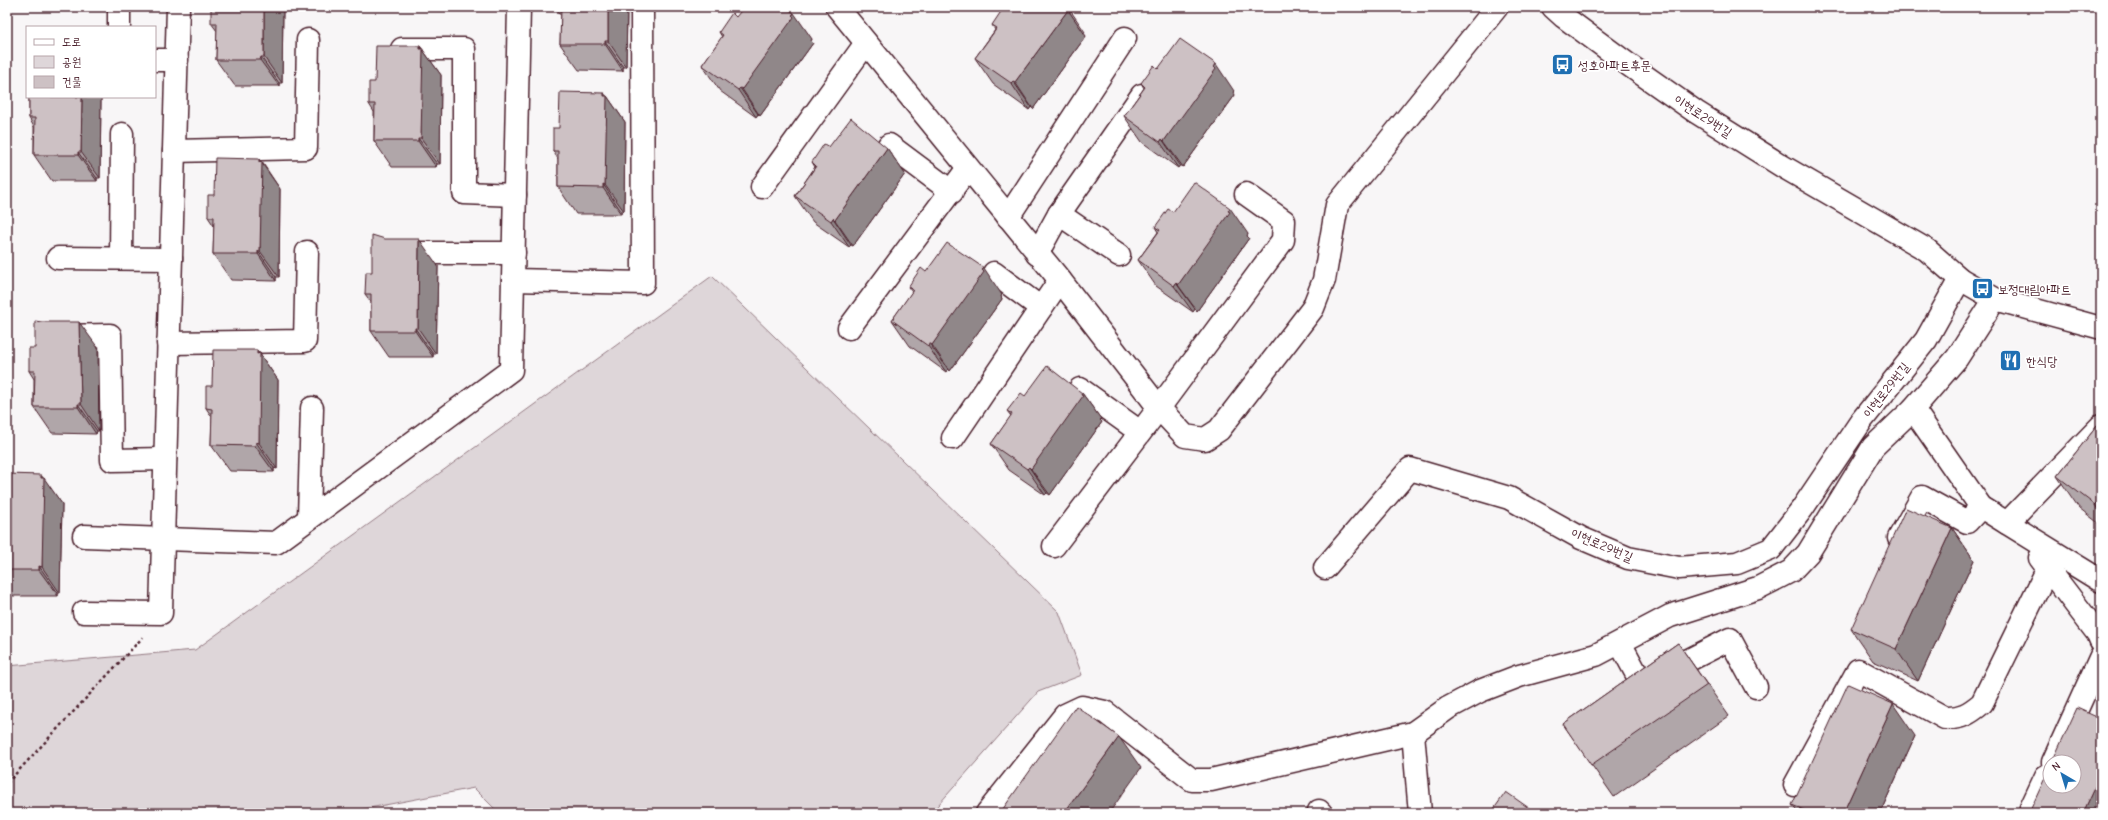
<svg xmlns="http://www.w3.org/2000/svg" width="2108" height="820" viewBox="0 0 2108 820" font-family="'Comic Neue','Poor Story',sans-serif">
<rect width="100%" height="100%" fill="#f8f6f7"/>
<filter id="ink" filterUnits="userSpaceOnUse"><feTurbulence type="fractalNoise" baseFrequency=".025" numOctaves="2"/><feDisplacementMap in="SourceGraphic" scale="8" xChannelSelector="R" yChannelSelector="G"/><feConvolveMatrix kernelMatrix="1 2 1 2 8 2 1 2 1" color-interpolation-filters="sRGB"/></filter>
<g filter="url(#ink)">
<path fill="#ded6d9" stroke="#947a82" d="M 712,276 L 1059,612 L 1082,675 L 1038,692 L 931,813 L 499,813 L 474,788 L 343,813 L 7,813 L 7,666 L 195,650 Z"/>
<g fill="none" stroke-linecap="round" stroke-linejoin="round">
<defs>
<g id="minor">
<path d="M 119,7 L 119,27"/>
<path d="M 837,7 L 1060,280 L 1159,408 L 1185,436 L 1205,439 L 1219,430 L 1313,308 L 1324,280 L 1337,205 L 1497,7"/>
<path d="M 1553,7 L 1564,17 L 1629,65 L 1696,112 L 1782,166 L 1927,250 L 1960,279 L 1995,299 L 2101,328"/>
<path d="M 402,49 L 464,49 L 464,193 L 515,195"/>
<path d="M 155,60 L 177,60"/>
<path d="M 889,145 L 952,192"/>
<path d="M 174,151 L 306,148 L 308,40"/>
<path d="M 762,187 L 866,43"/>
<path d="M 1059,214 L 1119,255"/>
<path d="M 1008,217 L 1125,38"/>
<path d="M 403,253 L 514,253"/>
<path d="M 1037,254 L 1059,214 L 1142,95"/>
<path d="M 58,258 L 171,259"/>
<path d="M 121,258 L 122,134"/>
<path d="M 994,273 L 1041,308"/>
<path d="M 513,280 L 643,283 L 642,7"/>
<path d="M 849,328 L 968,168"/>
<path d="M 60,336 L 110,335 L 112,460 L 165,459"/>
<path d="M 168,343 L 305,341 L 307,252"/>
<path d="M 1080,389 L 1140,432"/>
<path d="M 1913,409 L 1981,507 L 2101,581"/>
<path d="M 953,438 L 1060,280"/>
<path d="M 309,518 L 312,408"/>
<path d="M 2007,523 L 2101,426"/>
<path d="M 84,536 L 276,543 L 511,370 L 519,7"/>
<path d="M 1899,538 L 1922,497 L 1967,522 L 1981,507"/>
<path d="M 1054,546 L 1159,408 L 1283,240 L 1284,221 L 1246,194"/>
<path d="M 2040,558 L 2098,634 L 2101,641"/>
<path d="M 1325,568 L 1410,469 L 1509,498 L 1581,538 L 1628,558 L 1679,568 L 1737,563 L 1771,549 L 1802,509 L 1862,420 L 1926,340 L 1960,279"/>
<path d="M 84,612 L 161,613 L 178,7"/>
<path d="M 1620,643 L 1642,684 L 1730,639 L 1756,687"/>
<path d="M 2053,762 L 2101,656"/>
<path d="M 1795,785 L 1858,670 L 1945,718 C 1961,719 1970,713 1982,703 L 2048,568"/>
<path d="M 2031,808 L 2046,776"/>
<path d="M 1319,811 L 1321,813"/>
<path d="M 987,813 L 1065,715 L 1082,707 L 1105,712 L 1192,780 L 1211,780 L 1413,733"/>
<path d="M 1420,813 L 1413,733 L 1448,708 L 1480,691 L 1519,676 L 1596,655 L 1670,616 L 1758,588 L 1791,571 L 1808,553 L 1873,447 L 1913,409 L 1957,358 L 1995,299"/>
</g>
</defs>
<use href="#minor" stroke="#4a1f2b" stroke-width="25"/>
<path stroke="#4a1f2b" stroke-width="2.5" stroke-dasharray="3 3" stroke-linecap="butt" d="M 7,783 L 143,637"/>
<use href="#minor" stroke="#fff" stroke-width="22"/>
</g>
<g fill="#b0a6a9" stroke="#4a1f2b">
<path d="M 283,7 L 282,83 L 279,83 L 279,86 L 235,86 L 216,60 L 217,31 L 211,23 Z"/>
<path d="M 555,7 L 627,7 L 626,67 L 623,67 L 623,71 L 579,70 L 560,44 L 561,16 Z"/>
<path d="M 1012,7 L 1068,7 L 1085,32 L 1084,34 L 1086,36 L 1033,109 L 1031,107 L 1029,110 L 993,84 L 975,58 L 995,30 L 992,25 L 1009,10 Z"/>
<path d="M 736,17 L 812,39 L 811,41 L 813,43 L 760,116 L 758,114 L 756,117 L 720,91 L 702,65 L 722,37 L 719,32 Z"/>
<path d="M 420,46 L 441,75 L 440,164 L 437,164 L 436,167 L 392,167 L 374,141 L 374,112 L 369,104 L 375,82 Z"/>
<path d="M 1158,69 L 1234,91 L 1233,92 L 1235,95 L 1183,167 L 1180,165 L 1178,168 L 1142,142 L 1124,116 L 1144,88 L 1141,83 Z"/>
<path d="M 606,96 L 607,96 L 625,122 L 624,211 L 621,211 L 621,214 L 576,214 L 558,187 L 558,159 L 553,151 L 559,128 Z"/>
<path d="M 29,97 L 101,97 L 100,178 L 97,178 L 97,181 L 52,181 L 34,155 L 34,127 L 29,118 Z"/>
<path d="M 829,147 L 887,148 L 905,174 L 853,246 L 851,245 L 849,247 L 813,222 L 795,196 L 815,167 L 812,162 Z"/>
<path d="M 262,162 L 280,189 L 279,277 L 276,277 L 276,281 L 231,280 L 213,254 L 214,226 L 208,217 L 214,195 Z"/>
<path d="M 1173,212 L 1248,234 L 1247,236 L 1249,238 L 1197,311 L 1195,309 L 1193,312 L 1156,286 L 1138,260 L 1158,232 L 1155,227 Z"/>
<path d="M 438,266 L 436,354 L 433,354 L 433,357 L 389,357 L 371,331 L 371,302 L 365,294 L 372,272 Z"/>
<path d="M 926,272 L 1002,295 L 1001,296 L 1002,299 L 950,371 L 948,369 L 946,372 L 910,346 L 892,320 L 912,292 L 908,287 Z"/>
<path d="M 35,348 L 98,348 L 99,431 L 97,431 L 96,434 L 52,433 L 34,407 L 34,379 L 29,371 Z"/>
<path d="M 257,350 L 278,380 L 277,469 L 274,468 L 274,472 L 230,471 L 211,445 L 212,417 L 206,408 L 212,386 Z"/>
<path d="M 1082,393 L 1101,419 L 1100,420 L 1102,422 L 1050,495 L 1047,493 L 1045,495 L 1009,470 L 991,444 L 1011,416 L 1007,411 L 1025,396 Z"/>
<path d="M 2101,421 L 2101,525 L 2079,508 L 2057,476 Z"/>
<path d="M 7,474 L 43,478 L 62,504 L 60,593 L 58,593 L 58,596 L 13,596 L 7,587 Z"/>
<path d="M 1952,528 L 1974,560 L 1918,681 L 1873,661 L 1851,629 Z"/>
<path d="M 1678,643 L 1729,716 L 1614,797 L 1563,724 Z"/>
<path d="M 1915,736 L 1880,813 L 1798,813 L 1792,805 Z"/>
</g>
<g fill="#908789" stroke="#4a1f2b">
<path d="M 264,7 L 283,7 L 282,83 L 264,57 Z"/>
<path d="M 608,7 L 627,7 L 626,67 L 608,41 Z"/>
<path d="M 1068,10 L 1086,36 L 1033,109 L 1015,82 Z"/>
<path d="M 794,13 L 812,39 L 811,41 L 813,43 L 760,116 L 742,89 Z"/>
<path d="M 605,41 L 623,67 L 623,71 L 605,44 Z"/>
<path d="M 420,46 L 441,75 L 440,164 L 421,138 Z"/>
<path d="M 261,57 L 279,83 L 279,86 L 260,60 Z"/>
<path d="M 1216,64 L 1234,91 L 1233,92 L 1235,95 L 1183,167 L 1164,141 Z"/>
<path d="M 1013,81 L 1031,107 L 1029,110 L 1011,83 Z"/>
<path d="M 740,88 L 758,114 L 756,117 L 738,90 Z"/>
<path d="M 604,93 L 607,97 L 607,96 L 625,122 L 624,211 L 605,185 Z"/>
<path d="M 82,97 L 101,97 L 100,178 L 81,152 Z"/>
<path d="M 418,138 L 437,164 L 436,167 L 418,141 Z"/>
<path d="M 1162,139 L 1180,165 L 1178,168 L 1160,142 Z"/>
<path d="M 887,148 L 905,174 L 853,246 L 835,220 Z"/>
<path d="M 78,152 L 97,178 L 97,181 L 78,155 Z"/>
<path d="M 259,159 L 280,189 L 279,277 L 260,251 Z"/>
<path d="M 603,184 L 621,211 L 621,214 L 603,188 Z"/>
<path d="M 1230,208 L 1248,234 L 1247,236 L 1249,238 L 1197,311 L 1178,285 Z"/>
<path d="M 833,218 L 851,245 L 849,247 L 831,221 Z"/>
<path d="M 419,239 L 438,266 L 436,354 L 418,328 Z"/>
<path d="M 258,251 L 276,277 L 276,281 L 258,254 Z"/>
<path d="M 984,268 L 1002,295 L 1001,296 L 1002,299 L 950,371 L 932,345 Z"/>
<path d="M 1176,283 L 1195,309 L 1193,312 L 1174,286 Z"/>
<path d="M 79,322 L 98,348 L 99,431 L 81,404 Z"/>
<path d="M 415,328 L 433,354 L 433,357 L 415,331 Z"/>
<path d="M 929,343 L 948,369 L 946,372 L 928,346 Z"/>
<path d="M 257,350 L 278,380 L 277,469 L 259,443 Z"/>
<path d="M 1082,393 L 1101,419 L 1100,420 L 1102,422 L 1050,495 L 1031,469 Z"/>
<path d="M 78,404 L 97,431 L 96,434 L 78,407 Z"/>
<path d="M 256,442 L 274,468 L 274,472 L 255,446 Z"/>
<path d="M 1029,467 L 1047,493 L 1045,495 L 1027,469 Z"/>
<path d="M 41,475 L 44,479 L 44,478 L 62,504 L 60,593 L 42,567 Z"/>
<path d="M 2101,498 L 2101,514 L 2095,505 Z"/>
<path d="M 1952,528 L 1974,560 L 1918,681 L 1896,649 Z"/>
<path d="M 39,566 L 58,593 L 58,596 L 39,570 Z"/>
<path d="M 1893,704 L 1915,736 L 1880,813 L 1843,813 Z"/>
<path d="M 1119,737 L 1141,768 L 1109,813 L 1064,813 Z"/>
<path d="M 2101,774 L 2101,813 L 2083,813 Z"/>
</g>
<g fill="#cdc1c4" stroke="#4a1f2b">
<path d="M 211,7 L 264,7 L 264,57 L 261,57 L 260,60 L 216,60 L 217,23 L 211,23 Z"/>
<path d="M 555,7 L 608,7 L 608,41 L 605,41 L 605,44 L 560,44 L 561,7 Z"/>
<path d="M 744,7 L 785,7 L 794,13 L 792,15 L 794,17 L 742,89 L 740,88 L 738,90 L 702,65 L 723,35 L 719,32 L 732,13 L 736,17 Z"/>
<path d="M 1004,7 L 1006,7 L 1009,10 L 1012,7 L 1066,7 L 1065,9 L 1068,10 L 1015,82 L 1013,81 L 1011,83 L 975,58 L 997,28 L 992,25 Z"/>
<path d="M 1180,39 L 1216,64 L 1214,67 L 1216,69 L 1164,141 L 1162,139 L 1160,142 L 1124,116 L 1145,87 L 1141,83 L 1154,65 L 1158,69 Z"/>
<path d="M 376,46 L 420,46 L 420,49 L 423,49 L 421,138 L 418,138 L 418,141 L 374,141 L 375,104 L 369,104 L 369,82 L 375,82 Z"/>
<path d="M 560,92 L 604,93 L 604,96 L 607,96 L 605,185 L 603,184 L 603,188 L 558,187 L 558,151 L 553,151 L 553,128 L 559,128 Z"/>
<path d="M 29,97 L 82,97 L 81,152 L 78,152 L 78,155 L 34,155 L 35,118 L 29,118 Z"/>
<path d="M 851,118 L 887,148 L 835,220 L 833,218 L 831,221 L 795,196 L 816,166 L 812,162 L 824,144 L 829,147 Z"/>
<path d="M 215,158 L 259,159 L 259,162 L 262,162 L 260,251 L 258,251 L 258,254 L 213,254 L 214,217 L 208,217 L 208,195 L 214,195 Z"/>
<path d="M 1194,182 L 1230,208 L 1228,211 L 1230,212 L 1178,285 L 1176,283 L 1174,286 L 1138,260 L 1160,230 L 1155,227 L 1168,209 L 1173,212 Z"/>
<path d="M 372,235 L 385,239 L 419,239 L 418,328 L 415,328 L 415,331 L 371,331 L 371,294 L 365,294 L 366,272 L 372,272 Z"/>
<path d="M 947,243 L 984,268 L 982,270 L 984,272 L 932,345 L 929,343 L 928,346 L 892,320 L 913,290 L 908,287 L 921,268 L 926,272 Z"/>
<path d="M 35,321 L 42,322 L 79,322 L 81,404 L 78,404 L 78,407 L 34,407 L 35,371 L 29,371 L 29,348 L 35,348 Z"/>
<path d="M 213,350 L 257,350 L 257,354 L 260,353 L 259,443 L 256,442 L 255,446 L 211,445 L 212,409 L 206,408 L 206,386 L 212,386 Z"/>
<path d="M 1047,366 L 1082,393 L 1081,395 L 1083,396 L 1031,469 L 1029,467 L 1027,469 L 991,444 L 1012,414 L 1007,411 L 1021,393 L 1025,396 Z"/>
<path d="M 2101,421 L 2101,498 L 2095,505 L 2057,476 Z"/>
<path d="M 7,474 L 41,475 L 41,478 L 44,478 L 42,567 L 39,566 L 39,570 L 7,570 Z"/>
<path d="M 1906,508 L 1952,528 L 1896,649 L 1851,629 Z"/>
<path d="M 1678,643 L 1707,685 L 1591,765 L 1563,724 Z"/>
<path d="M 1848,684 L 1893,704 L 1843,813 L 1811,813 L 1792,805 Z"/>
<path d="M 1076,706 L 1119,737 L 1064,813 L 1000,813 Z"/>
<path d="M 2077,708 L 2101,719 L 2101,774 L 2083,813 L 2029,813 L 2050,767 L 2050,786 L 2074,786 L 2074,762 L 2052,762 Z"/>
<path d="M 1506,792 L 1536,813 L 1491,813 Z"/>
</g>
</g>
<defs>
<symbol id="bus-square" viewBox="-11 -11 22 22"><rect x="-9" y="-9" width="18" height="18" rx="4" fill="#1f6fb2" stroke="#fff"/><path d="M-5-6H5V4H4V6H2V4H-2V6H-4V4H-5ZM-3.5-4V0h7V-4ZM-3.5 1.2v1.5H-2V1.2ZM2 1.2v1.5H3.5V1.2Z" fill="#fff"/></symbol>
<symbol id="restaurant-square" viewBox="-11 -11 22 22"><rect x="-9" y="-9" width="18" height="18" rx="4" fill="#1f6fb2" stroke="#fff"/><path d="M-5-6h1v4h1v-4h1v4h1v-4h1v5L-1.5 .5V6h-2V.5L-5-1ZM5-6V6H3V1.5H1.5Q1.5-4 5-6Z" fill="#fff"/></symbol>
</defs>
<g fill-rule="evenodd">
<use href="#bus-square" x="1550" y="52" width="25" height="25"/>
<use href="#bus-square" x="1970" y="276" width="25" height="25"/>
<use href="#restaurant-square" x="1998" y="348" width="25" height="25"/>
</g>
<g text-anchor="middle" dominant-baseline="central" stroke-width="3.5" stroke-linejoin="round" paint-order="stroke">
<g font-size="13" fill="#4a1f2b" stroke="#fff" text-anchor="start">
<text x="1578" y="65">성호아파트후문</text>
<text x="1998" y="289">보정대림아파트</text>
<text x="2026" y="361">한식당</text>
</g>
<g font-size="13" fill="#4a1f2b" stroke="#fff">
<text transform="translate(1703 116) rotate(33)">이현로29번길</text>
<text transform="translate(1886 390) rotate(-52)">이현로29번길</text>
<text transform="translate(1602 545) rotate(23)">이현로29번길</text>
</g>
</g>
<rect width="2108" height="820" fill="none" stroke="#fff" stroke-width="24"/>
<rect x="12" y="12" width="2084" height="796" fill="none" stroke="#4a1f2b" stroke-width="1.5" filter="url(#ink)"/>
<rect x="26" y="26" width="130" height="72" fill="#ffffff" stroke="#b7a5aa"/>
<rect x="34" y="39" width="20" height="6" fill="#ffffff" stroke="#b7a5aa"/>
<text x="62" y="46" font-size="12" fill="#4a1f2b">도로</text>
<rect x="34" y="56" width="20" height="12" fill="#ded6d9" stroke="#b7a5aa"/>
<text x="62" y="66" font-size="12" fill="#4a1f2b">공원</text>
<rect x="34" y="76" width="20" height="12" fill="#cdc1c4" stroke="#b7a5aa"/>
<text x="62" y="86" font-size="12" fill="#4a1f2b">건물</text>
<g transform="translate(2062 774) rotate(322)"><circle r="19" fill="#ffffff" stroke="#b7a5aa"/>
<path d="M0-3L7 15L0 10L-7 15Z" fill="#1f6fb2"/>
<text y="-6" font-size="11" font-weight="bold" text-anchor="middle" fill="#4a1f2b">N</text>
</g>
</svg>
